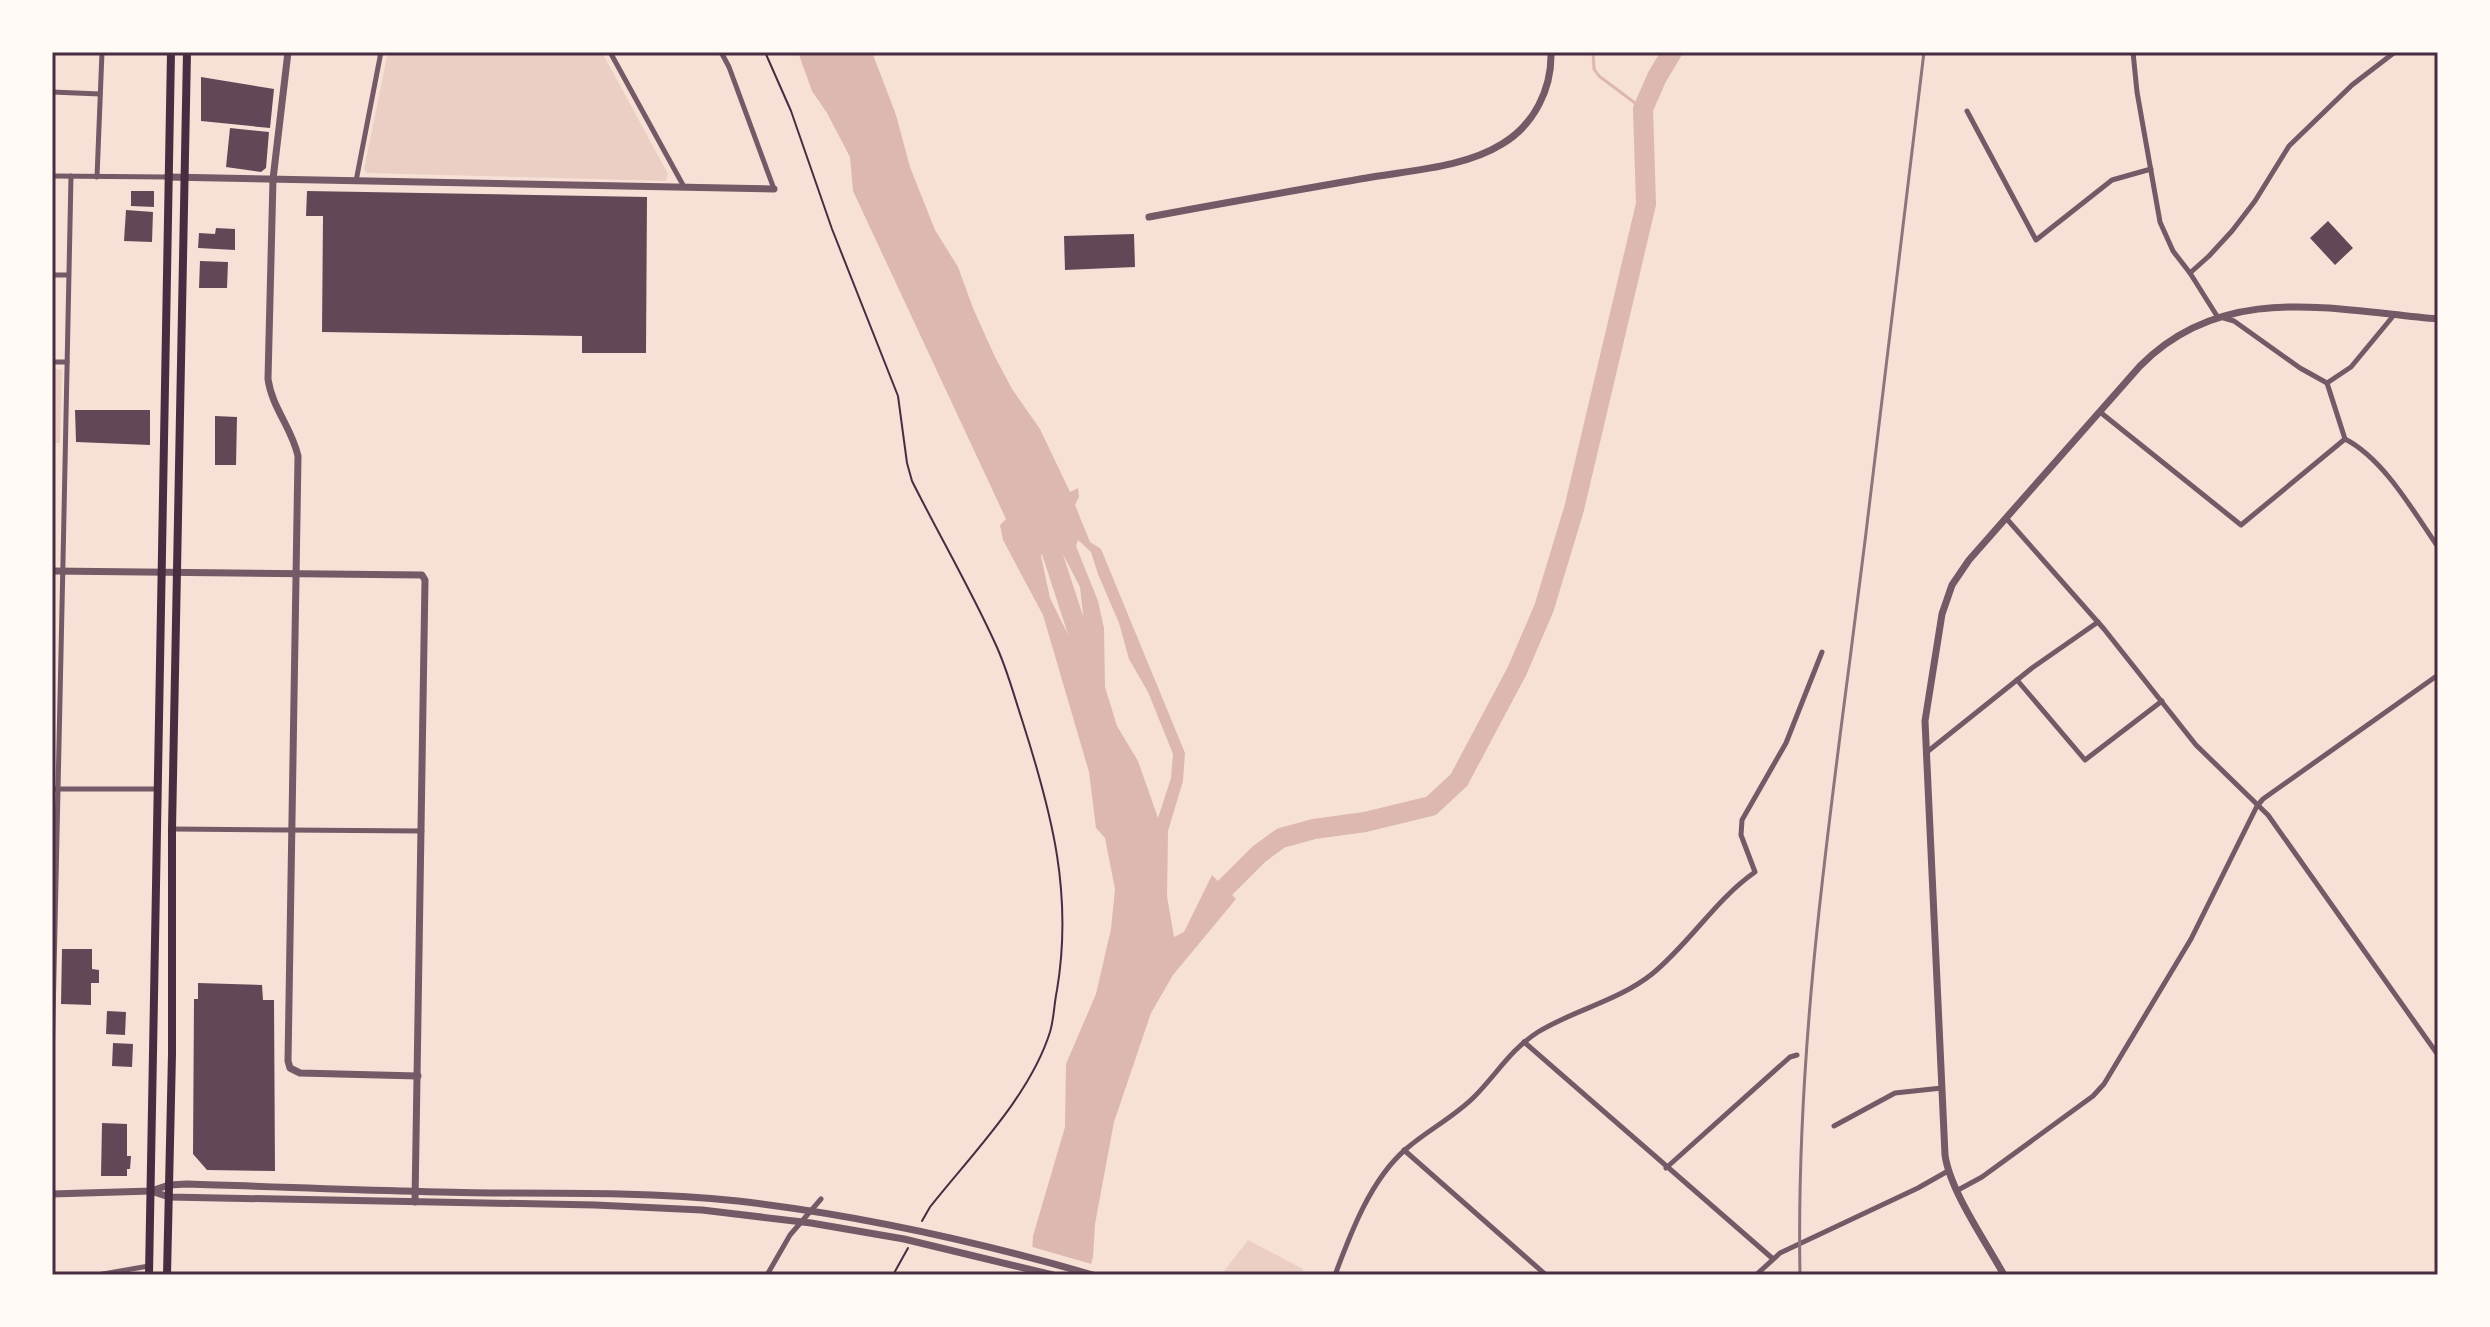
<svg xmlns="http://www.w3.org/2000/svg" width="2490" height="1327" viewBox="0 0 2490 1327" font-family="'Libre Baskerville',serif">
<rect width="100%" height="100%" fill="#f7e1d7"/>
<g fill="#ebcfc5">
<path d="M 388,52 L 602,52 L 668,174 L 666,181 L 367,173 L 364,169 Z"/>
<path d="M 52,368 L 62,370 L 60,443 L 52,443 Z"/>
<path d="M 1248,1240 L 1303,1269 L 1303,1275 L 1221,1275 Z"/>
</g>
<path fill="#dcb8b0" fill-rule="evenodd" d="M 798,52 L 872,52 L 896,115 L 910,167 L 935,230 L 958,267 L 973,308 L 995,357 L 1012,389 L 1040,429 L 1070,492 L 1078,488 L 1079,497 L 1075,505 L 1090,542 L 1101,549 L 1185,753 L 1183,781 L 1168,831 L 1167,896 L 1174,937 L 1184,932 L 1212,875 L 1236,899 L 1173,975 L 1151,1013 L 1114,1122 L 1095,1224 L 1093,1257 L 1088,1275 L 1031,1275 L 1033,1236 L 1065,1127 L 1066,1064 L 1096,994 L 1111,929 L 1115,889 L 1105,838 L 1096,828 L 1089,772 L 1043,615 L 1003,540 L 1000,525 L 1006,519 L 853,191 L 850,157 L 827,113 L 812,91 ZM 1055,539 L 1080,587 L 1088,659 L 1084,667 L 1050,598 L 1041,556 L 1049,542 ZM 1078,540 L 1091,552 L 1098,574 L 1119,623 L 1129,659 L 1148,692 L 1173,754 L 1171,778 L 1158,818 L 1138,761 L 1117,726 L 1105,687 L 1104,628 L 1098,601 L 1076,546 Z"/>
<path fill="#f7e1d7" d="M 1029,1246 L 1095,1265 L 1093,1275 L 1027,1275 Z"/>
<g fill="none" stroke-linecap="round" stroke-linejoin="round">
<path stroke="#dcb8b0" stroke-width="3" d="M 1593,52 L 1594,69 L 1599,76 L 1643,109"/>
<g stroke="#dcb8b0" stroke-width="20">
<path d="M 1041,519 L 1094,682"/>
<path d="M 1212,910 L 1225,888 L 1259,854 L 1281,838 L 1314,829 L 1365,822 L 1431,806 L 1459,780 L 1517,671 L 1544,608 L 1574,509 L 1646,204 L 1643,109 L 1657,77 L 1672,52"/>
</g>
</g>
<g fill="#644757">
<path d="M 201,77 L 274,89 L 270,128 L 201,121 Z"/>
<path d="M 230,128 L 269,132 L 266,168 L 261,172 L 226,167 Z"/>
<path d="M 131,191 L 154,191 L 154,207 L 131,206 Z"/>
<path d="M 307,191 L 647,197 L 646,353 L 582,353 L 582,336 L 322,332 L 323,216 L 306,216 Z"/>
<path d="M 126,210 L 153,212 L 152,242 L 124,241 Z"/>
<path d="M 2328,221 L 2353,248 L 2335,265 L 2310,238 Z"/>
<path d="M 216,228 L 235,229 L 235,250 L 198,248 L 199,233 L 215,234 Z"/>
<path d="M 1134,234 L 1135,267 L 1065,270 L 1064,236 Z"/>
<path d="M 200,261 L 228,262 L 227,288 L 199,288 Z"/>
<path d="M 75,410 L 150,410 L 150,445 L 76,442 Z"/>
<path d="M 215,416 L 237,417 L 236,465 L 215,465 Z"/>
<path d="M 62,949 L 92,949 L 92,969 L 99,970 L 99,983 L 91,983 L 91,1005 L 61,1004 Z"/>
<path d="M 198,983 L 262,985 L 263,1000 L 274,1000 L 275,1171 L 207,1170 L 193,1154 L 194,999 L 198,999 Z"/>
<path d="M 107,1011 L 126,1012 L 125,1035 L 106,1034 Z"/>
<path d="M 113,1043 L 133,1044 L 132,1067 L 112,1066 Z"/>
<path d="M 102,1123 L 127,1124 L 127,1156 L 131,1156 L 130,1169 L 127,1169 L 127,1176 L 101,1176 Z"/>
</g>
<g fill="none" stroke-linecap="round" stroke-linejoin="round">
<g stroke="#4a2c40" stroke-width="2">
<path d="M 765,52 L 791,111 L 832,229 L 898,396 L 907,463 L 912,481 C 939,535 970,588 995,643 C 1007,668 1014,696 1023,723 C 1052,814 1073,894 1057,990 C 1054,1004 1054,1019 1050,1032 C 1030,1096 971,1155 930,1207 L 922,1221"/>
<path d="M 893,1275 L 908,1248"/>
</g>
<g stroke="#755966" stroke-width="5">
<path d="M 610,52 L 683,185"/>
<path d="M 721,52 L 729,67 L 774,189"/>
<path d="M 2133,52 L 2137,92 L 2160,222 L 2173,251 L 2190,273 L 2217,316 L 2234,321 L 2300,368 L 2327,383 L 2345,439 C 2384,459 2413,511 2438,547"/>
<path d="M 52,92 L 100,94"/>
<path d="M 1967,111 L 2036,240 L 2112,180 L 2151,169"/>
<path d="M 52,176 L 167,177"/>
<path d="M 97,177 L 102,52"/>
<path d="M 356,181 L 381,52"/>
<path d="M 2190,273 L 2209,256 L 2232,231 L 2255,201 L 2289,146 L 2352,85 L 2395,52"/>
<path d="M 52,275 L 68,275"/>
<path d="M 52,362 L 67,362"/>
<path d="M 2327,383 L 2351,367 L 2394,315"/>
<path d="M 2100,412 L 2241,525 L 2345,439"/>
<path d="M 2006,518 L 2104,629 L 2196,745 L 2268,815 L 2438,1055"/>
<path d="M 2017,680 L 2085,760 L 2162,701"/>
<path d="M 1927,752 L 2032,668 L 2098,622"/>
<path d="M 52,789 L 157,789"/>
<path d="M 173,829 L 422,831"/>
<path d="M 1524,1042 L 1772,1258"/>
<path d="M 52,1064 C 60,768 64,472 71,176"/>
<path d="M 1834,1126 L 1895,1093 L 1942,1088"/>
<path d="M 1404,1150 L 1546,1275"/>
<path d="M 1666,1168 L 1790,1057 L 1797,1055"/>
<path d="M 1958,1190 L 1982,1177 L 2093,1096 L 2104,1084 L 2191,939 L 2257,806 L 2263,799 L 2438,675"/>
<path d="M 97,1275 L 149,1266"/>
<path d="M 277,1275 L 281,1275"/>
<path d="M 767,1275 L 790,1235 L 821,1199"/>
<path d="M 1335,1275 C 1351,1232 1371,1179 1406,1149 C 1428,1130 1454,1117 1474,1097 C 1496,1075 1511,1049 1538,1032 C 1574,1010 1618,1001 1652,974 C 1690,943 1715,900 1755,872 L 1741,835 L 1742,820 L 1786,743 L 1822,652"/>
<path d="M 1756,1275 L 1780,1253 L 1918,1188 L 1948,1171"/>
</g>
<g stroke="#755966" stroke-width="7">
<path d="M 288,52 L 273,179 L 268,379 C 272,408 292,428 298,456 L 288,1061 L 290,1068 L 300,1073 L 418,1076"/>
<path d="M 167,177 L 774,189"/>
<path d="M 1149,217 C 1223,203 1298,190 1372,177 C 1414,170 1465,167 1502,144 C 1534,125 1552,89 1551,52"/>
<path d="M 52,571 L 422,575 L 425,580 L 415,1202"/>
<path d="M 151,1191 L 169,1197 L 595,1205 L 702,1210 L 811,1223 L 904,1239 L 1053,1275"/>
<path d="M 52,1194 L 151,1191 L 169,1185 L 187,1184 C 292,1187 397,1192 502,1193 C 581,1193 660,1193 738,1201 C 859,1215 976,1241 1093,1275"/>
<path d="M 2004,1275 C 1986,1242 1950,1191 1945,1155 L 1925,721 L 1942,614 L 1952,585 L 1969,560 L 2140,366 C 2224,281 2332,310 2438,319"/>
</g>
<g stroke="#4a2c40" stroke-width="8">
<path d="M 149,1275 L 171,52"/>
<path d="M 167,1275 L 172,1054 L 172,829 L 187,52"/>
</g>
<path stroke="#8f747c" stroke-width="3" d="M 1800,1275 C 1796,1069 1823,864 1850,659 C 1876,457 1900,255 1924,52"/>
</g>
<rect width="2490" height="1327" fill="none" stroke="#fffaf5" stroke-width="108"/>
<rect x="54" y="54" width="2382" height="1219" fill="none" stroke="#4a2c40" stroke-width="3"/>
</svg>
